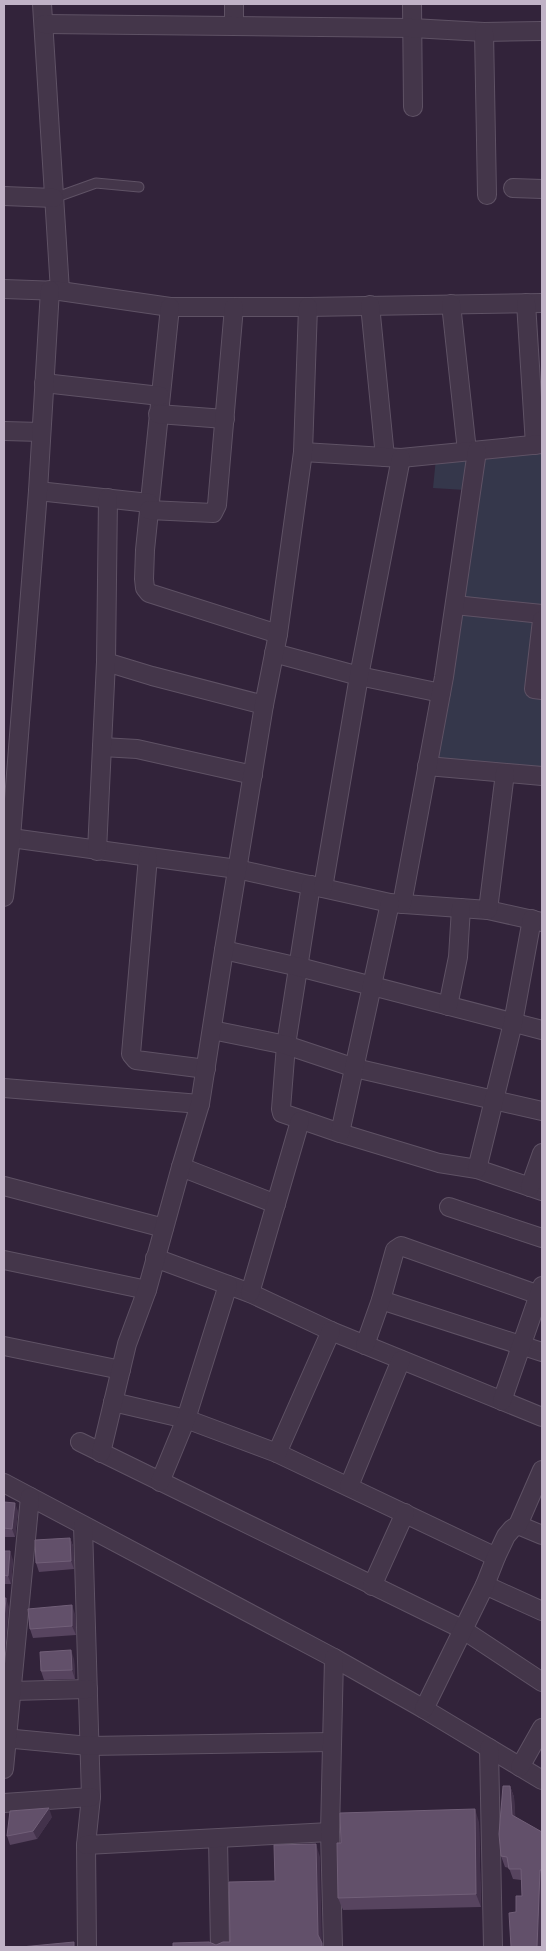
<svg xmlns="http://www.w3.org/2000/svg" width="546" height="1951" viewBox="0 0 546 1951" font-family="'Open Sans',sans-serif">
<rect width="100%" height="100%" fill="#32233a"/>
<path fill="#35374b" d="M 542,453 L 542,775 L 428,766 L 465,490 L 433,488 L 436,458 Z"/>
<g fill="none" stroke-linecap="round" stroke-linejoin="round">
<defs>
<path id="lane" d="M 54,198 L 96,183 L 139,187"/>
<g id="street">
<path d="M 42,4 L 60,291"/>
<path d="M 234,4 L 234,26"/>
<path d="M 412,4 L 413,107"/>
<path d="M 44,24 L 412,28 L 484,32 L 542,31"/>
<path d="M 484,32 L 487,195"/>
<path d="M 513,188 L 542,189"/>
<path d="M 4,196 L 54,198"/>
<path d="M 4,289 L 60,291 L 170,307 L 308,307 L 542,303"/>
<path d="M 526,303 L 535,445"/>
<path d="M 451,304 L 467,451"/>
<path d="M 370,305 L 385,457"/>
<path d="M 170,307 L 145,550 L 144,579 L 145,588 L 149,593 L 278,634"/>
<path d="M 44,383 L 160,396"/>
<path d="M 158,414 L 225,419"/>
<path d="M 4,431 L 41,432"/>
<path d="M 303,452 L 401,458 L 542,444"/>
<path d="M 38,491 L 149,503"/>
<path d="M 149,510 L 213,513 L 217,505 L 234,307"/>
<path d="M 455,605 L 542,614"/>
<path d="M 542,620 L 534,689 L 542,690"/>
<path d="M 274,653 L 359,676 L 441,693"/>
<path d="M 106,662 L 152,676 L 264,705"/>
<path d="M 102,747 L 137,749 L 253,775"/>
<path d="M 427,766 L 542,776"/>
<path d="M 4,837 L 237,869 L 390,903 L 488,910 L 542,922"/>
<path d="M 97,851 L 106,662 L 108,498"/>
<path d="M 148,857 L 131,1054 L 136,1060 L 206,1069"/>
<path d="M 311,885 L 286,1045 L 281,1109 L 282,1113 L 340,1133 L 439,1163 L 477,1169 L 542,1191"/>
<path d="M 323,888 L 359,676 L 401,458"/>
<path d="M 4,897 L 11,838 L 38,491 L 50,290"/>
<path d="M 402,904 L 444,677 L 477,451"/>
<path d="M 488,910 L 505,773"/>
<path d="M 224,950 L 299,967 L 542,1030"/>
<path d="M 448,1006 L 458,957 L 461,908"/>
<path d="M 212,1030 L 286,1045 L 355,1068 L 542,1111"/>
<path d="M 4,1088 L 200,1104"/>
<path d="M 340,1133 L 390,903"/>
<path d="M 181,1167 L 276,1204"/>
<path d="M 477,1169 L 513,1023 L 532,919"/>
<path d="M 4,1186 L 164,1228"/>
<path d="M 530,1187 L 542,1153"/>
<path d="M 449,1207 L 542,1238"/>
<path d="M 155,1258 L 250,1293 L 331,1331 L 542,1417"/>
<path d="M 4,1260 L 147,1290"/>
<path d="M 250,1293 L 300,1121"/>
<path d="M 381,1300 L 542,1352"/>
<path d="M 365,1345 L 381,1300 L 395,1250 L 401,1246 L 542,1296"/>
<path d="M 4,1346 L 121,1370"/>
<path d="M 502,1401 L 542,1286"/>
<path d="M 113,1402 L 186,1419 L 277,1453 L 496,1557"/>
<path d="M 80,1442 L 462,1629 L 542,1682"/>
<path d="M 101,1453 L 127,1344 L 147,1290 L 181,1167 L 200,1104 L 224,950 L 264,705 L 278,634 L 303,452 L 308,307"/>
<path d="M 277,1453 L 331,1331"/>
<path d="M 160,1482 L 186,1419 L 228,1285"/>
<path d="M 4,1483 L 334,1658 L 424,1709 L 542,1780"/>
<path d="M 349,1486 L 401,1360"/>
<path d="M 518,1525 L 542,1535"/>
<path d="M 83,1526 L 91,1797 L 86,1845 L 87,1947"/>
<path d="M 485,1585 L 542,1611"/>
<path d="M 372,1586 L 405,1513"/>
<path d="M 11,1691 L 88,1689"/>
<path d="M 424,1709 L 485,1585 L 496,1557 L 506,1536 L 512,1529 L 518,1525 L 542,1470"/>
<path d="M 4,1738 L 89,1746 L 331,1742"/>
<path d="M 489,1748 L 493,1947"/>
<path d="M 520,1767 L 542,1728"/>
<path d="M 4,1769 L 30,1497"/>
<path d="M 4,1803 L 91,1797"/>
<path d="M 218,1839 L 220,1947"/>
<path d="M 86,1845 L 330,1832"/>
<path d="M 333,1947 L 330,1832 L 334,1658"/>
</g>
</defs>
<use href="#lane" stroke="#5f5265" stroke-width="11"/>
<use href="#street" stroke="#5f5265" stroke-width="20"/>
<use href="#lane" stroke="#44364a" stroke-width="9"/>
<use href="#street" stroke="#44364a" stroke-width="18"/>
</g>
<g fill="#57445f">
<path d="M 4,1502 L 18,1511 L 15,1537 L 4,1537 Z"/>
<path d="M 70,1538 L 73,1546 L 74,1569 L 39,1572 L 36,1563 Z"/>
<path d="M 4,1551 L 13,1560 L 11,1584 L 4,1584 Z"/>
<path d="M 75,1614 L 76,1635 L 33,1638 L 30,1629 Z"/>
<path d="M 74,1659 L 75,1679 L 44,1680 L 41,1671 Z"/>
<path d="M 510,1786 L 514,1797 L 515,1817 L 542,1832 L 542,1917 L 516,1912 L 522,1896 L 521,1880 L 513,1879 L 509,1868 L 505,1867 L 501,1856 Z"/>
<path d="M 52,1817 L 37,1839 L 10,1845 L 7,1836 Z"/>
<path d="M 479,1822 L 481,1907 L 343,1910 L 338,1898 L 341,1843 Z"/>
</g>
<g fill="#43324b">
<path d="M 15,1503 L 18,1511 L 15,1537 L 12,1529 Z"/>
<path d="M 70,1538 L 73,1546 L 74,1569 L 71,1561 Z"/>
<path d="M 10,1551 L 13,1560 L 11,1584 L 8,1576 Z"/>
<path d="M 6,1598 L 9,1607 L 5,1652 L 4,1650 L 4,1619 Z"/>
<path d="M 72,1605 L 75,1614 L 76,1635 L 72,1626 Z"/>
<path d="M 71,1650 L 74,1659 L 75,1679 L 72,1670 Z"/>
<path d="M 510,1786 L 514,1797 L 516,1826 L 512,1815 Z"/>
<path d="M 49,1808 L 52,1817 L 37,1839 L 33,1831 Z"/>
<path d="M 475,1809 L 479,1822 L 481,1907 L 476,1894 Z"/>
<path d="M 316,1844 L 320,1857 L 322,1944 L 324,1947 L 322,1947 L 318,1935 Z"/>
<path d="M 540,1870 L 542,1877 L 542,1917 L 541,1947 L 537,1947 Z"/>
</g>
<g fill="#62506a" stroke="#715f78">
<path d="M 4,1502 L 15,1503 L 12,1529 L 4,1528 Z"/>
<path d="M 70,1538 L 71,1561 L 36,1563 L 35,1540 Z"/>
<path d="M 4,1551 L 10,1551 L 8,1576 L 4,1575 Z"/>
<path d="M 4,1598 L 6,1598 L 4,1619 Z"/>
<path d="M 72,1605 L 72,1626 L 30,1629 L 28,1609 Z"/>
<path d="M 71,1650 L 72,1670 L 41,1671 L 40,1652 Z"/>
<path d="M 503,1786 L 510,1786 L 512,1815 L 542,1832 L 542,1870 L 540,1870 L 537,1947 L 511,1947 L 509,1913 L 516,1912 L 516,1896 L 522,1896 L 521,1869 L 509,1869 L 507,1857 L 501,1856 L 499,1834 Z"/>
<path d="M 49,1808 L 33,1831 L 7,1836 L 10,1811 Z"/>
<path d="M 475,1809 L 476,1894 L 338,1898 L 337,1843 L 341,1843 L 340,1813 Z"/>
<path d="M 316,1844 L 318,1935 L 322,1943 L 322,1947 L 173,1947 L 173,1943 L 209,1942 L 216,1945 L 223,1942 L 230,1942 L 229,1882 L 275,1881 L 274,1845 Z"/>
<path d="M 74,1942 L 74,1947 L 4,1947 L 21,1947 Z"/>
</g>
<rect width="546" height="1951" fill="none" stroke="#c0b2c6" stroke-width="10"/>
</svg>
